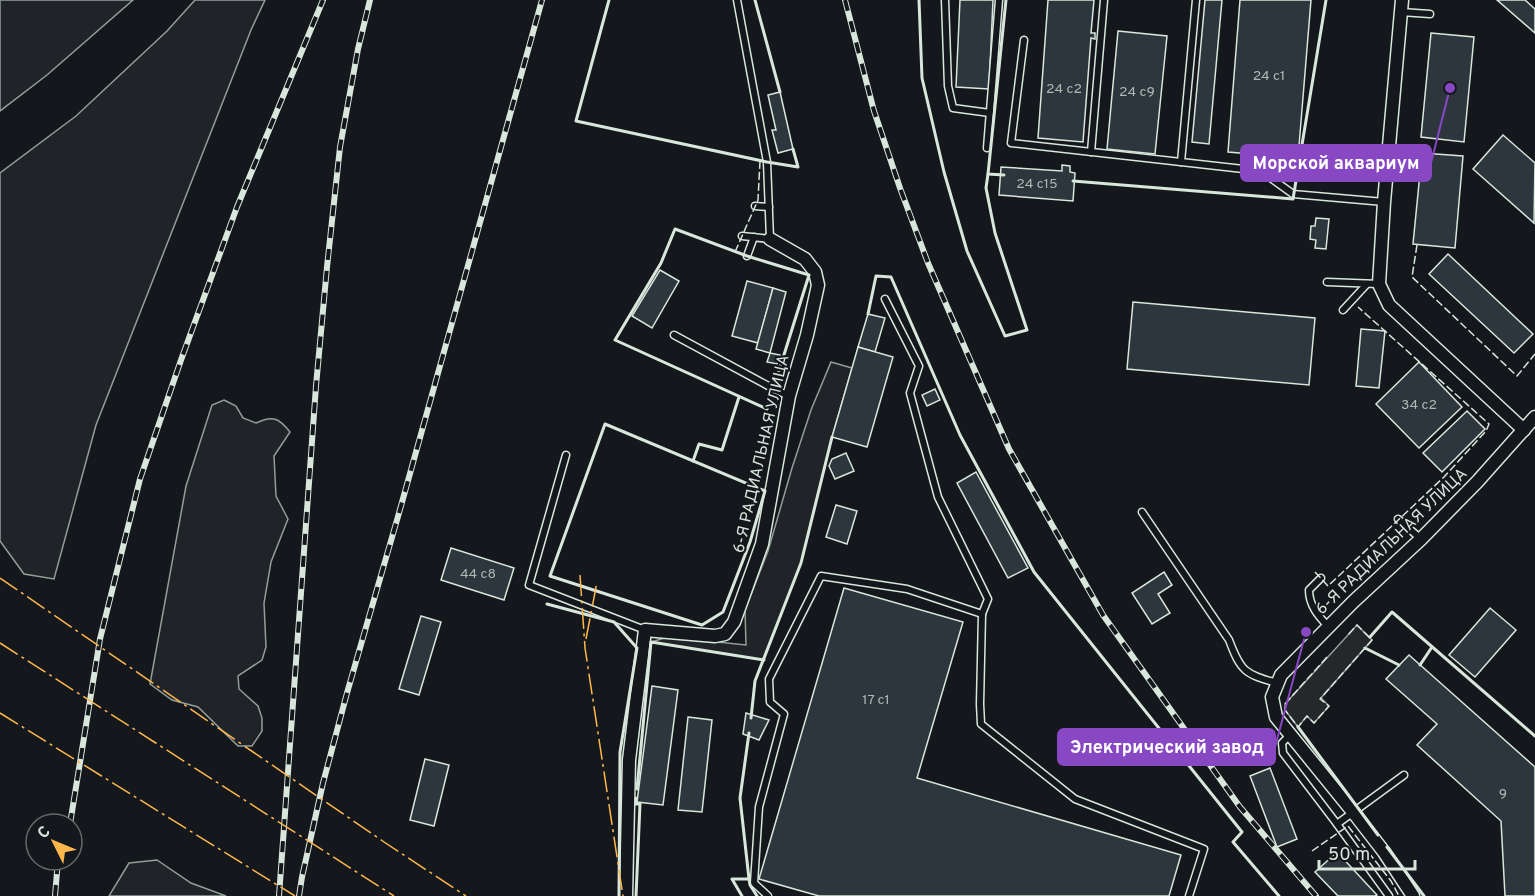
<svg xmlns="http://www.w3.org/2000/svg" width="1535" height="896" viewBox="0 0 1535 896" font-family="Overpass,sans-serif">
<rect width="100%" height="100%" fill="#14181c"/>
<g fill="#202428" stroke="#939e99" stroke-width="1.5">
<path d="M 0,0 L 133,0 L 47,75 L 0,111 Z"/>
<path d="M 195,0 L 265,0 L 251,30 L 96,425 L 54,579 L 24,574 L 0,541 L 0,173 L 76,116 L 167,31 Z"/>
<path d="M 831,362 L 852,368 L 832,437 L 801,563 L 764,660 L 651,642 L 668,637 L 746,645 L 745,610 L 768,551 L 792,468 L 811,410 Z"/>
<path d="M 224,400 L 236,406 L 243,418 L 256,423 C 273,415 279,418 290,432 L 274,456 L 276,496 L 288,519 L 271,562 L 264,603 L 266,647 L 262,660 L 238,676 L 239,689 L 258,706 L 262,718 L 262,731 L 252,746 L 238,746 L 198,707 L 172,700 L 150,684 L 186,486 L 212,405 Z"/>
<path d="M 157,860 L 191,883 L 226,896 L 109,896 L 129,863 Z"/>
</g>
<path fill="#24282b" stroke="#939e99" stroke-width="1.5" d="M 1357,625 L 1372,640 L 1321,698 L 1329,706 L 1314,723 L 1307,716 L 1298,727 L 1285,710 L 1285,704 Z"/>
<g fill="#2c363c" stroke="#d8e6dc" stroke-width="1.5">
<path d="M 960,0 L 993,0 L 989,89 L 956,87 Z"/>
<path d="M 1048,0 L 1094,0 L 1091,33 L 1095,33 L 1095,39 L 1091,38 L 1083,142 L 1038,138 Z"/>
<path d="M 1205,0 L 1222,0 L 1209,144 L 1192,142 Z"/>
<path d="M 1240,0 L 1311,0 L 1298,158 L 1228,152 Z"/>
<path d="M 1497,0 L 1525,0 L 1535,9 L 1535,33 Z"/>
<path d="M 1118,31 L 1167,36 L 1155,154 L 1107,149 Z"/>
<path d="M 1431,33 L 1474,37 L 1464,142 L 1421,137 Z"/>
<path d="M 780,92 L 793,149 L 778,153 L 772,130 L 776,130 L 768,95 Z"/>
<path d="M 1503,135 L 1535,163 L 1534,223 L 1473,169 Z"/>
<path d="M 1422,153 L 1463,156 L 1455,248 L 1413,244 Z"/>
<path d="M 1062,165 L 1070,166 L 1070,172 L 1075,173 L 1073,201 L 999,195 L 1001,167 L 1062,171 Z"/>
<path d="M 1316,218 L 1329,219 L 1326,249 L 1315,248 L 1316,240 L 1310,239 L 1311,226 L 1315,226 Z"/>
<path d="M 1448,254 L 1533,334 L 1514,353 L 1429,274 Z"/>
<path d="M 660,270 L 679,281 L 652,328 L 632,316 Z"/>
<path d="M 747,281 L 773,288 L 758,343 L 732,336 Z"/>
<path d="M 773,288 L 786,292 L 770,353 L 756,349 Z"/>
<path d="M 1133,302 L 1315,318 L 1309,385 L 1127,369 Z"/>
<path d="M 868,314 L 885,318 L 875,352 L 858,347 Z"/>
<path d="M 1361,329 L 1385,331 L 1379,388 L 1356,386 Z"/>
<path d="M 858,347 L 893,357 L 867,447 L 832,437 Z"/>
<path d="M 770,353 L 780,355 L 777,364 L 767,362 Z"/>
<path d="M 1419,362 L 1462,407 L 1419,448 L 1376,404 Z"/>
<path d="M 935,389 L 940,400 L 927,406 L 922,395 Z"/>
<path d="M 1467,411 L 1485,429 L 1442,472 L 1423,453 Z"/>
<path d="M 846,453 L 854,471 L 835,479 L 829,466 L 832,459 Z"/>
<path d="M 976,472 L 1028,568 L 1008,578 L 957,483 Z"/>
<path d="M 836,505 L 857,511 L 847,544 L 826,537 Z"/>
<path d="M 451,548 L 514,568 L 504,600 L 441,580 Z"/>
<path d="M 1164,572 L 1172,585 L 1158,594 L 1170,613 L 1152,624 L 1132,593 Z"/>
<path d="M 844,588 L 963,622 L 917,778 L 1181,855 L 1169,896 L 819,896 L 759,879 Z"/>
<path d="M 1490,608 L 1516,630 L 1475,677 L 1449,655 Z"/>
<path d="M 421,616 L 441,622 L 419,695 L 399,689 Z"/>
<path d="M 1409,655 L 1535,767 L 1535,896 L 1505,896 L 1501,821 L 1417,745 L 1437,724 L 1386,679 Z"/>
<path d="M 652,686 L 678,690 L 663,805 L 637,802 Z"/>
<path d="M 746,713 L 769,720 L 759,740 L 743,734 Z"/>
<path d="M 688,717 L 712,720 L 702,812 L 678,810 Z"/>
<path d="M 425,759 L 449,765 L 434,826 L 410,820 Z"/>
<path d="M 1270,768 L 1297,839 L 1277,847 L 1250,776 Z"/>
<path d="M 1337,852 L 1377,895 L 1375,896 L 1338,896 L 1315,872 Z"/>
</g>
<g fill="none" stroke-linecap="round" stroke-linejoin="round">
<defs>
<g id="lane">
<path d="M 737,0 L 767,162 L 770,239 L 742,236"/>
<path d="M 945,0 L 948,86 L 953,108 L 990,113"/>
<path d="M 1196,0 L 1181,162 L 1261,171 L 1293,194 L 1384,202"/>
<path d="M 1401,12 L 1430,14"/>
<path d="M 1024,40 L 1011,143 L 1181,162"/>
<path d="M 987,148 L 999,0"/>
<path d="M 1091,152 L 1104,0"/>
<path d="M 755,206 L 769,207"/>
<path d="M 747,256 L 754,237"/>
<path d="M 1327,282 L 1379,284"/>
<path d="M 885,299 L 919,366 L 910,393 L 938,497 L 988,599 L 982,614"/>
<path d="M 1343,310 L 1367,284"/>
<path d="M 674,335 L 774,389 L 789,396"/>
<path d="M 566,455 L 529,585 L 645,630"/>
<path d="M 1142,512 L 1229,640 C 1241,672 1245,674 1277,683"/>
<path d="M 1398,519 L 1421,539"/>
<path d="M 1321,578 L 1309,590 C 1309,605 1318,616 1328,626"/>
<path d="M 1290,735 L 1282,743 L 1283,753 L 1337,824"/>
<path d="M 768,896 L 754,883 L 759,807 L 784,714 L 770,702 L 769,679 L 821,576 L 907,589 L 982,614 L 980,704 L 981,724 L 1075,799 L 1204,849 L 1189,896"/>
<path d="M 1389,896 L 1337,824 L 1404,775"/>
</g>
<g id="street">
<path d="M 1402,0 L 1384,202 L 1379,284 L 1389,305 L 1524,430"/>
<path d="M 626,896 L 629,760 L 645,630 L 715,636 L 725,634 L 734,622 L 762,544 L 789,396 L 807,335 L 818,285 L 815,272 L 805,259 L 770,239"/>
<path d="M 1413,896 L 1384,852 L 1353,812 L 1276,717 L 1272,697 L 1281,675 L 1353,602 L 1421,539 L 1477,482 L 1535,417"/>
</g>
</defs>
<use href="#lane" stroke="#d8e6dc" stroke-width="9"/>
<use href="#street" stroke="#d8e6dc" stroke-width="15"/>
<use href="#lane" stroke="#14181c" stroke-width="6"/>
<use href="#street" stroke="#14181c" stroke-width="12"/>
<defs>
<g id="rail">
<path d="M 845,0 L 874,111 L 900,188 L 928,263 L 1009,449 L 1103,615 L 1240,807 L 1316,896"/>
<path d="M 70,824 L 100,639 L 140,479 L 181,360 L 237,207 L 323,0"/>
<path d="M 55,896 L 58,860"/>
<path d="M 279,896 L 316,386 L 327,267 L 340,147 L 358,49 L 370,0"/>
<path d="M 299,896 L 302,877 L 323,783 L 347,693 L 399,513 L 542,0"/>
</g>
</defs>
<use href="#rail" stroke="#d8e6dc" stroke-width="6"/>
<use href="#rail" stroke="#14181c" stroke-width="4" stroke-dasharray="11" stroke-linecap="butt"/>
<g stroke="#d8e6dc" stroke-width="1.5" stroke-dasharray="8 3" stroke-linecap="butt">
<path d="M 1417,245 L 1412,277 L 1517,376 L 1535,354"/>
<path d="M 735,252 L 758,200 L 760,161"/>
<path d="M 1315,572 L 1328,586 L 1444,477 L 1486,431 L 1489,424 L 1358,307"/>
<path d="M 1327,657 L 1285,704 L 1285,710 L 1298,727 L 1307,716 L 1314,723 L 1329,706 L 1320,699 L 1372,640 L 1357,625 L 1348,635"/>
<path d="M 1312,851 L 1348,826 L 1391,881 L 1399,896"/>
</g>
<g stroke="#d8e6dc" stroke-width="3">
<path d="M 609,0 L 576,121 L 767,162 L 798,167 L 793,149"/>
<path d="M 755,0 L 780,92"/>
<path d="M 919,0 L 922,78 L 944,172 L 967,251 L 1005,336 L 1027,330 L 995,233 L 986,188 L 988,174"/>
<path d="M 1004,175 L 988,174 L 1006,0"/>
<path d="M 1073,181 L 1293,199 L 1326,0"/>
<path d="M 675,229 L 747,256 L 809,275 L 767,409 L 615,340 L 661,263 Z"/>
<path d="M 868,314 L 876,276 L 891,277 L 960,435 L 1034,572 L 1242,832 L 1233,842 L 1279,896"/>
<path d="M 605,424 L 765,491 L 750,542 L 723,612 L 702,625 L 550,576 Z"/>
<path d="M 693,461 L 699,444 L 722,450 L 739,397"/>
<path d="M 547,604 L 614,622 L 637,648 L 620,752 L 619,896"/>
<path d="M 1370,637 L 1392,612 L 1535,736"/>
<path d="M 1365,648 L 1399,665"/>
<path d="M 1420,665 L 1432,647"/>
<path d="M 751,718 L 755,681 L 801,563 L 832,437"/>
<path d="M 1298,727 L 1378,835"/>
<path d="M 749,733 L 740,798 L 749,879 L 750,885 L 757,896"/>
<path d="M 637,789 L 651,642 L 764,660"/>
<path d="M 1387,847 L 1424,896"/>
<path d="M 636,896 L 640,804 L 636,804 L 636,798"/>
<path d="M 742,896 L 732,879 L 749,879"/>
</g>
<g stroke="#ffb74d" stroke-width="1.5" stroke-dasharray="21 4.5 3 4.5" stroke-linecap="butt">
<path d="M 580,575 L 585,648 L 623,896"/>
<path d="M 0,578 L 384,842 L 466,896"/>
<path d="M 586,639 L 597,582"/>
<path d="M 0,643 L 394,896"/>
<path d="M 0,713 L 295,896"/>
</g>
</g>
<g text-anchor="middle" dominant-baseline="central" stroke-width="4.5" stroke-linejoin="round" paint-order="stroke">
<g font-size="14" fill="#adbab4">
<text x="1269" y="76">24 с1</text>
<text x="1064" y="89">24 с2</text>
<text x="1137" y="92">24 с9</text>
<text x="1037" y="184">24 с15</text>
<text x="1419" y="405">34 с2</text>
<text x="478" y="574">44 с8</text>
<text x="876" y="700">17 с1</text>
<text x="1503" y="794">9</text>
</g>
<g font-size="16" fill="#d8e6dc" stroke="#14181c">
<text transform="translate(762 454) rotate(-77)">6-Я РАДИАЛЬНАЯ УЛИЦА</text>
<text transform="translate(1392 542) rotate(-44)">6-Я РАДИАЛЬНАЯ УЛИЦА</text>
</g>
</g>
<path fill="none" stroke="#8948c3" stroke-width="2" d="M1450 88L1431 163M1306 632L1275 747"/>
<g fill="#8948c3" stroke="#14181c" stroke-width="2">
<circle cx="1450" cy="88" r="6"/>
<circle cx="1306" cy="632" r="6"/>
</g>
<g fill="#8948c3" stroke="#8948c3" stroke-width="2">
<rect x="1241" y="145" width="190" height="36" rx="6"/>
<rect x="1058" y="729" width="217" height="36" rx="6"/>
</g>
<g font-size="18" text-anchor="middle" font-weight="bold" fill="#fff">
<text x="1336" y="169">Морской аквариум</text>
<text x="1167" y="753">Электрический завод</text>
</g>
<g transform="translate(54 842) rotate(313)"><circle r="28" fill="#14181c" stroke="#626a69" stroke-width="1.5"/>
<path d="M0-4.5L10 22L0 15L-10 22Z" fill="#ffb74d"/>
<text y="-9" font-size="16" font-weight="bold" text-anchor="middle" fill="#d8e6dc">С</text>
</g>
<path d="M1319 860v9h96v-9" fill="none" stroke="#d8e6dc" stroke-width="3"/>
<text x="1328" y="860" font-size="18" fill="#d8e6dc" stroke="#14181c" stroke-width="4.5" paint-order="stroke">50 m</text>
</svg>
